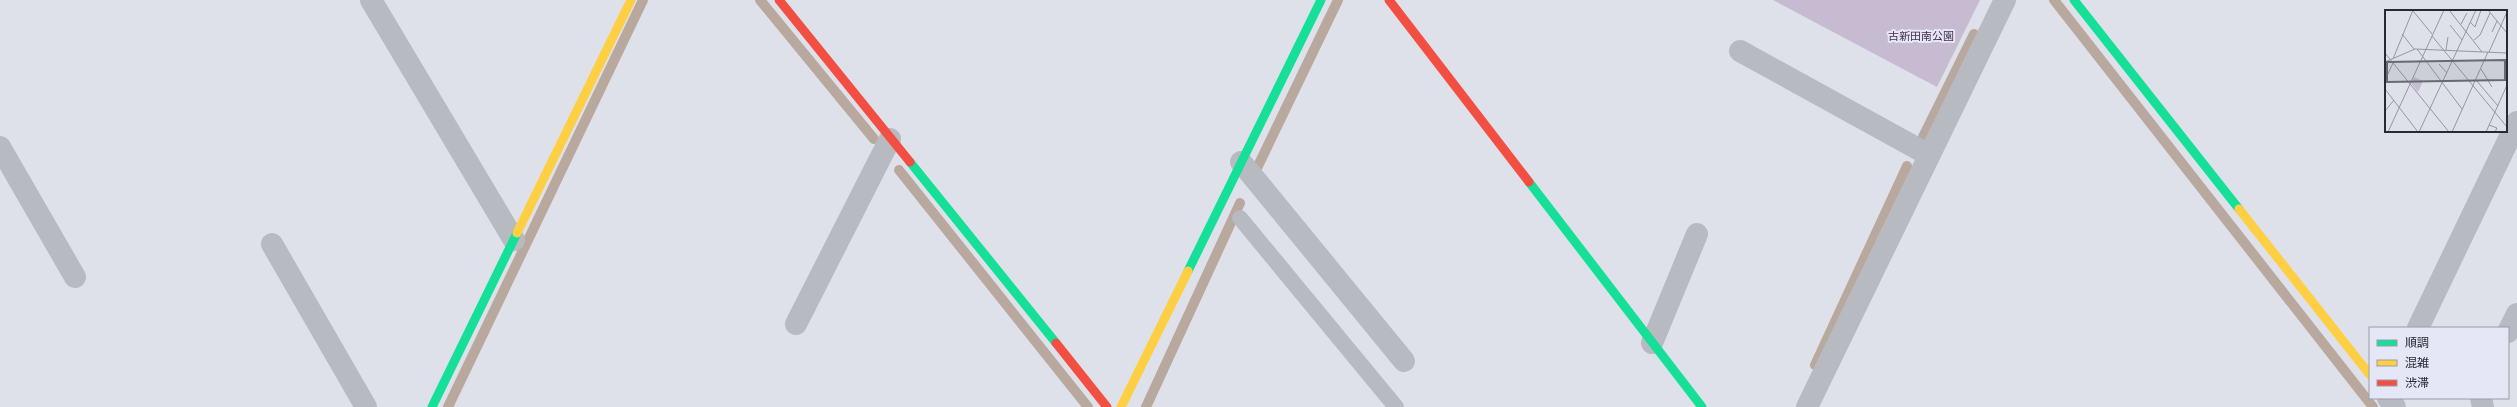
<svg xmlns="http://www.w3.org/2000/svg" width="2517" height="407" viewBox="0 0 2517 407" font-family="'PT Sans','Noto Sans JP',sans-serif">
<rect width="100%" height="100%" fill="#dee0ea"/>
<path fill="#c6bbd0" d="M 1773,0 L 1980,0 L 1937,87 Z"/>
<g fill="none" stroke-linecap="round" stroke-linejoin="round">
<g stroke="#b8a89e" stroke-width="10">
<path d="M 760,0 L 874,139"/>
<path d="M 2054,0 L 2373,407"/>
<path d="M 1923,137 L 1974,34"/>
<path d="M 1257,168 L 1338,0"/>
<path d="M 899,170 L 1088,407"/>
<path d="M 1815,365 L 1907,166"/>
<path d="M 448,407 L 643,0"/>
<path d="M 1146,407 L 1240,203"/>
</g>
<path stroke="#b8bac2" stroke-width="16" d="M 1240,218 L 1396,407"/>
<g stroke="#b8bac2" stroke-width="22">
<path d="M 371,0 L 514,240"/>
<path d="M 1740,51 L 1929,155"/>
<path d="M 0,147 L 75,277"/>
<path d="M 1241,162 L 1404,361"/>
<path d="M 272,244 L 366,407"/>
<path d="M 796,324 L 890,139"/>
<path d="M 2418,328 L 2517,122"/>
<path d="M 2508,332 L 2517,314"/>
<path d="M 1652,343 L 1697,234"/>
<path d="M 2388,398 L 2395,407"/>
<path d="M 2481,398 L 2483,407"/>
<path d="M 1807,407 L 2005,0"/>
</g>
<g stroke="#16e098" stroke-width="9">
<path d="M 2074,0 L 2239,209"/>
<path d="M 910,162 L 1056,343"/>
<path d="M 1529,182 L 1702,407"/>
<path d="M 1188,271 L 1321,0"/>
<path d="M 432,407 L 517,233"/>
</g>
<g stroke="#ffcf43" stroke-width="9">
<path d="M 2239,209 L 2370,375"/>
<path d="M 517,233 L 631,0"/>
<path d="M 1121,407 L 1188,271"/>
</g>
<g stroke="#f24e42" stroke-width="9">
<path d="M 779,0 L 910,162"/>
<path d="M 1389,0 L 1529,182"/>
<path d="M 1056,343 L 1107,407"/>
</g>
</g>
<g text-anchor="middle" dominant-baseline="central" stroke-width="4" stroke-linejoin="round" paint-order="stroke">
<g font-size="11" fill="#462e4d" stroke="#e6e7f6">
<text x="1921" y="36">古新田南公園</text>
</g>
</g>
<g transform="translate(2385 10)">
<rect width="122" height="122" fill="#dee0ea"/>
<path d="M 29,67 L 38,71 L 33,82 L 26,73 Z" fill="#c6bbd0"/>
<path fill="none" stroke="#9597a0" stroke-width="1" d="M 64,0 L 97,42M 103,0 L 122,23M 28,1 L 47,24M 85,12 L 90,17 L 96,0M 76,14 L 82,3M 65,15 L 77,30M 107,22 L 112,11M 17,24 L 29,39M 47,26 L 122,117M 89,30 L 95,25 L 105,3M 32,39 L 77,99M 61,40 L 63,27M 104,42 L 122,2M 0,43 L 64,122M 8,49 L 28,0M 0,52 L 30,39 L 122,43M 54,54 L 62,63M 96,59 L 107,77M 0,70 L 8,53M 91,70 L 113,96M 0,79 L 33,122M 0,101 L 9,90M 104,115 L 112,118 L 110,122M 3,122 L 59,0M 34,122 L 91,0M 67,122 L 103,42M 101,122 L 122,75"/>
<path fill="#676a72" fill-opacity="0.15" stroke="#676a72" stroke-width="2" d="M 120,50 L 120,70 L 2,72 L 2,52 Z"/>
<rect width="122" height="122" fill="none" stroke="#272a32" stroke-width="2"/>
</g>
<rect x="2369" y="327" width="140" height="72" fill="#e6e7f6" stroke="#9a9ba8"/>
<rect x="2377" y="340" width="20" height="6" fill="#16e098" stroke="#9a9ba8"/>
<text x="2405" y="347" font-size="12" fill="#272a32">順調</text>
<rect x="2377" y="360" width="20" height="6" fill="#ffcf43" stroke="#9a9ba8"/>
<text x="2405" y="367" font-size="12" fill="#272a32">混雑</text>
<rect x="2377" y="380" width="20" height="6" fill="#f24e42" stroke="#9a9ba8"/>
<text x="2405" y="387" font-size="12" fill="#272a32">渋滞</text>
</svg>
